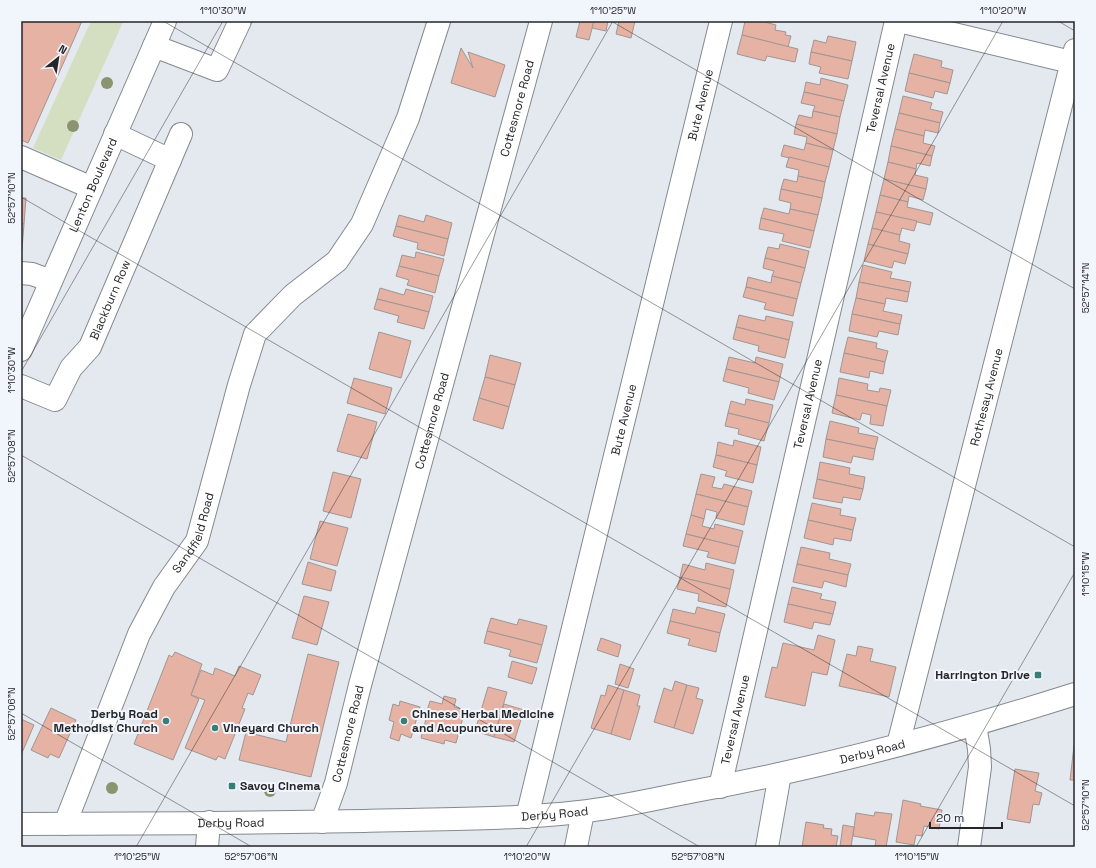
<svg xmlns="http://www.w3.org/2000/svg" width="1096" height="868" viewBox="0 0 1096 868" font-family="'Space Grotesk',sans-serif">
<rect width="100%" height="100%" fill="#e4e8ef"/>
<path fill="#d4dec0" d="M 91,21 L 123,22 L 61,160 L 33,148 Z"/>
<g fill="#e6b2a4" stroke="#9f9694">
<path d="M 21,21 L 82,21 L 28,143 L 21,140 Z"/>
<path d="M 580,21 L 594,21 L 589,40 L 576,37 Z"/>
<path d="M 594,21 L 608,21 L 606,31 L 592,28 Z"/>
<path d="M 619,21 L 635,21 L 631,38 L 616,34 Z"/>
<path d="M 745,21 L 761,21 L 776,25 L 775,30 L 786,32 L 785,35 L 791,36 L 788,47 L 742,35 Z"/>
<path d="M 742,35 L 798,49 L 795,62 L 767,56 L 765,61 L 737,54 Z"/>
<path d="M 828,36 L 856,42 L 852,61 L 811,52 L 814,40 L 826,43 Z"/>
<path d="M 461,48 L 473,68 L 468,52 L 505,65 L 495,97 L 451,83 Z"/>
<path d="M 811,52 L 852,61 L 848,79 L 819,73 L 821,67 L 809,64 Z"/>
<path d="M 914,54 L 942,61 L 941,67 L 953,70 L 950,83 L 909,73 Z"/>
<path d="M 909,73 L 950,83 L 947,94 L 935,91 L 933,98 L 905,91 Z"/>
<path d="M 821,78 L 848,85 L 844,101 L 804,92 L 806,82 L 820,85 Z"/>
<path d="M 804,92 L 844,101 L 840,117 L 813,111 L 815,106 L 801,103 Z"/>
<path d="M 903,96 L 932,103 L 930,109 L 943,112 L 940,123 L 899,113 Z"/>
<path d="M 813,111 L 840,117 L 837,134 L 796,124 L 799,115 L 812,118 Z"/>
<path d="M 899,113 L 940,123 L 938,133 L 925,130 L 924,136 L 895,129 Z"/>
<path d="M 796,124 L 837,134 L 833,150 L 806,143 L 807,137 L 794,134 Z"/>
<path d="M 895,129 L 924,136 L 923,143 L 935,146 L 932,156 L 891,146 Z"/>
<path d="M 806,143 L 833,150 L 829,167 L 781,156 L 784,145 L 804,150 Z"/>
<path d="M 891,146 L 932,156 L 930,166 L 917,163 L 916,169 L 888,162 Z"/>
<path d="M 789,157 L 829,167 L 825,182 L 798,176 L 799,170 L 786,167 Z"/>
<path d="M 888,162 L 916,169 L 915,175 L 928,178 L 926,189 L 884,179 Z"/>
<path d="M 798,176 L 825,182 L 822,198 L 781,189 L 784,179 L 797,182 Z"/>
<path d="M 884,179 L 926,189 L 923,200 L 909,196 L 908,202 L 880,195 Z"/>
<path d="M 781,189 L 822,198 L 818,215 L 790,209 L 791,203 L 779,200 Z"/>
<path d="M 880,195 L 908,202 L 907,207 L 933,213 L 930,225 L 876,212 Z"/>
<path d="M 21,198 L 26,198 L 24,224 L 21,224 Z"/>
<path d="M 764,208 L 789,214 L 790,209 L 818,215 L 814,231 L 761,218 Z"/>
<path d="M 876,212 L 917,221 L 914,231 L 902,228 L 900,235 L 872,228 Z"/>
<path d="M 399,215 L 424,222 L 426,215 L 452,223 L 448,239 L 396,226 Z"/>
<path d="M 761,218 L 814,231 L 810,248 L 782,241 L 784,234 L 759,229 Z"/>
<path d="M 21,224 L 24,224 L 22,249 L 21,249 Z"/>
<path d="M 396,226 L 448,239 L 444,256 L 417,249 L 418,243 L 393,236 Z"/>
<path d="M 872,228 L 900,235 L 899,241 L 910,244 L 908,254 L 868,244 Z"/>
<path d="M 780,244 L 809,251 L 805,268 L 765,258 L 768,247 L 779,249 Z"/>
<path d="M 868,244 L 908,254 L 905,264 L 894,261 L 892,268 L 864,261 Z"/>
<path d="M 416,252 L 444,259 L 439,276 L 399,266 L 402,255 L 415,258 Z"/>
<path d="M 765,258 L 805,268 L 801,283 L 772,276 L 774,271 L 763,268 Z"/>
<path d="M 863,265 L 892,272 L 890,278 L 911,282 L 909,292 L 859,282 Z"/>
<path d="M 399,266 L 439,276 L 435,293 L 407,285 L 409,280 L 396,276 Z"/>
<path d="M 772,276 L 801,283 L 797,299 L 746,287 L 748,277 L 771,283 Z"/>
<path d="M 859,282 L 909,292 L 907,302 L 886,298 L 885,304 L 856,298 Z"/>
<path d="M 746,287 L 797,299 L 793,316 L 764,309 L 766,303 L 743,297 Z"/>
<path d="M 380,288 L 404,295 L 406,289 L 433,296 L 429,312 L 377,299 Z"/>
<path d="M 856,298 L 885,304 L 883,311 L 902,315 L 900,324 L 852,314 Z"/>
<path d="M 377,299 L 429,312 L 424,329 L 397,322 L 399,316 L 374,309 Z"/>
<path d="M 852,314 L 900,324 L 898,335 L 879,331 L 877,337 L 849,331 Z"/>
<path d="M 739,315 L 765,321 L 766,316 L 793,322 L 789,340 L 736,327 Z"/>
<path d="M 736,327 L 789,340 L 785,358 L 758,351 L 759,346 L 733,339 Z"/>
<path d="M 379,332 L 411,341 L 401,378 L 369,369 Z"/>
<path d="M 848,337 L 877,343 L 876,348 L 888,351 L 885,362 L 844,353 Z"/>
<path d="M 844,353 L 885,362 L 883,374 L 870,371 L 869,378 L 840,372 Z"/>
<path d="M 490,355 L 521,363 L 515,385 L 485,377 Z"/>
<path d="M 729,357 L 755,363 L 756,357 L 783,364 L 779,382 L 726,369 Z"/>
<path d="M 726,369 L 779,382 L 774,400 L 748,393 L 749,388 L 723,381 Z"/>
<path d="M 485,377 L 515,385 L 509,407 L 479,398 Z"/>
<path d="M 354,378 L 392,388 L 385,414 L 347,403 Z"/>
<path d="M 839,378 L 868,384 L 867,390 L 879,392 L 880,388 L 891,390 L 887,406 L 836,395 Z"/>
<path d="M 836,395 L 887,406 L 883,426 L 870,424 L 871,415 L 862,413 L 860,420 L 832,413 Z"/>
<path d="M 479,398 L 509,407 L 503,429 L 473,420 Z"/>
<path d="M 746,399 L 773,405 L 769,423 L 728,413 L 731,401 L 745,405 Z"/>
<path d="M 728,413 L 769,423 L 764,441 L 738,434 L 739,429 L 725,426 Z"/>
<path d="M 348,414 L 377,422 L 367,459 L 337,451 Z"/>
<path d="M 830,421 L 859,428 L 858,433 L 878,437 L 875,449 L 826,439 Z"/>
<path d="M 826,439 L 875,449 L 873,460 L 853,456 L 851,463 L 823,457 Z"/>
<path d="M 734,440 L 761,447 L 757,465 L 716,455 L 718,442 L 733,446 Z"/>
<path d="M 716,455 L 757,465 L 753,483 L 725,476 L 727,471 L 713,467 Z"/>
<path d="M 820,462 L 850,468 L 849,474 L 865,477 L 863,489 L 817,479 Z"/>
<path d="M 333,472 L 361,479 L 351,518 L 323,511 Z"/>
<path d="M 701,474 L 715,477 L 712,487 L 722,489 L 724,484 L 752,491 L 748,507 L 696,494 Z"/>
<path d="M 817,479 L 863,489 L 860,500 L 843,497 L 842,503 L 813,498 Z"/>
<path d="M 696,494 L 748,507 L 744,525 L 716,518 L 717,512 L 706,509 L 704,519 L 691,515 Z"/>
<path d="M 812,503 L 841,509 L 840,515 L 856,518 L 853,530 L 808,520 Z"/>
<path d="M 691,515 L 704,519 L 702,526 L 714,529 L 715,524 L 743,531 L 739,547 L 686,534 Z"/>
<path d="M 808,520 L 853,530 L 851,541 L 834,538 L 833,545 L 804,538 Z"/>
<path d="M 320,521 L 348,528 L 337,566 L 310,559 Z"/>
<path d="M 686,534 L 739,547 L 735,564 L 707,557 L 709,552 L 683,546 Z"/>
<path d="M 801,547 L 830,553 L 829,559 L 851,564 L 848,575 L 797,564 Z"/>
<path d="M 308,562 L 336,571 L 331,591 L 302,584 Z"/>
<path d="M 706,563 L 734,570 L 730,589 L 680,577 L 683,564 L 705,570 Z"/>
<path d="M 797,564 L 848,575 L 846,587 L 824,581 L 822,588 L 793,582 Z"/>
<path d="M 680,577 L 730,589 L 726,607 L 698,601 L 699,594 L 677,589 Z"/>
<path d="M 792,587 L 822,594 L 820,599 L 836,602 L 833,614 L 788,604 Z"/>
<path d="M 304,596 L 329,602 L 317,645 L 292,638 Z"/>
<path d="M 788,604 L 833,614 L 830,625 L 814,622 L 812,629 L 784,622 Z"/>
<path d="M 697,607 L 725,614 L 720,633 L 670,621 L 673,609 L 695,614 Z"/>
<path d="M 491,618 L 517,625 L 519,619 L 547,626 L 542,645 L 487,631 Z"/>
<path d="M 670,621 L 720,633 L 716,652 L 688,645 L 690,639 L 667,633 Z"/>
<path d="M 487,631 L 542,645 L 537,663 L 509,656 L 511,650 L 484,643 Z"/>
<path d="M 818,635 L 835,640 L 827,675 L 812,672 L 805,706 L 765,697 L 772,667 L 777,668 L 783,643 L 814,650 Z"/>
<path d="M 601,638 L 621,645 L 618,657 L 597,650 Z"/>
<path d="M 858,646 L 873,649 L 870,661 L 896,667 L 889,697 L 839,686 L 847,654 L 856,656 Z"/>
<path d="M 175,652 L 202,664 L 191,695 L 199,699 L 173,760 L 134,744 L 169,655 L 172,657 Z"/>
<path d="M 308,654 L 339,662 L 311,777 L 239,760 L 246,732 L 286,742 Z"/>
<path d="M 512,661 L 537,668 L 532,684 L 508,677 Z"/>
<path d="M 620,664 L 634,669 L 628,688 L 615,684 Z"/>
<path d="M 239,666 L 261,675 L 253,695 L 248,693 L 242,708 L 245,709 L 225,759 L 218,756 L 216,760 L 185,748 L 205,700 L 191,695 L 201,670 L 213,675 L 215,668 L 235,676 Z"/>
<path d="M 675,681 L 687,685 L 674,728 L 654,722 L 664,688 L 672,691 Z"/>
<path d="M 608,685 L 624,690 L 611,734 L 591,728 L 601,695 L 605,696 Z"/>
<path d="M 687,685 L 699,688 L 696,698 L 703,700 L 693,734 L 674,728 Z"/>
<path d="M 488,687 L 507,692 L 494,737 L 475,731 Z"/>
<path d="M 624,690 L 640,695 L 637,706 L 640,706 L 630,740 L 611,734 Z"/>
<path d="M 444,696 L 456,699 L 454,707 L 465,710 L 456,743 L 445,740 L 444,744 L 421,738 L 426,719 L 432,720 L 433,716 L 426,714 L 430,701 L 442,704 Z"/>
<path d="M 400,701 L 420,707 L 411,738 L 401,734 L 399,741 L 390,738 L 394,722 L 389,720 L 393,704 L 399,706 Z"/>
<path d="M 504,704 L 524,710 L 514,742 L 494,737 Z"/>
<path d="M 51,708 L 76,720 L 59,758 L 50,754 L 48,758 L 31,750 Z"/>
<path d="M 21,719 L 34,725 L 21,755 Z"/>
<path d="M 1074,746 L 1075,747 L 1075,780 L 1070,780 Z"/>
<path d="M 1015,769 L 1039,773 L 1035,791 L 1042,793 L 1039,805 L 1033,804 L 1030,823 L 1007,819 Z"/>
<path d="M 903,800 L 921,804 L 920,806 L 942,810 L 939,829 L 924,826 L 922,836 L 916,835 L 914,845 L 896,842 Z"/>
<path d="M 875,812 L 892,814 L 886,847 L 875,847 L 876,840 L 853,836 L 856,813 L 874,816 Z"/>
<path d="M 806,822 L 824,825 L 823,828 L 832,829 L 831,835 L 838,836 L 836,847 L 802,847 Z"/>
<path d="M 843,825 L 854,827 L 851,847 L 840,846 Z"/>
</g>
<g fill="none" stroke-linecap="round" stroke-linejoin="round">
<defs>
<g id="minor">
<path d="M 899,21 L 1075,63"/>
<path d="M 154,46 L 217,70 L 240,21"/>
<path d="M 115,134 L 170,160"/>
<path d="M 21,157 L 92,188"/>
<path d="M 21,273 L 32,274 L 51,281"/>
<path id="s1" d="M 21,386 L 55,400 L 71,368 L 90,347 L 181,134"/>
<path id="s2" d="M 898,745 L 1075,50"/>
<path id="s3" d="M 720,787 L 896,21"/>
<path id="s4" d="M 527,817 L 721,21"/>
<path id="s5" d="M 322,822 L 336,783 L 360,685 L 541,21"/>
<path id="s6" d="M 65,824 L 139,634 L 164,587 L 197,541 L 239,385 L 255,334 L 293,295 L 337,261 L 362,224 L 408,118 L 439,21"/>
<path d="M 207,847 L 209,822"/>
<path d="M 576,847 L 583,812"/>
<path d="M 767,847 L 780,774"/>
<path d="M 969,847 L 980,767 L 979,749 L 975,725"/>
</g>
<g id="major">
<path id="s7" d="M 21,350 L 165,21"/>
<path id="s8" d="M 21,824 C 136,824 250,823 365,821 C 436,819 508,820 579,812 C 616,808 654,799 690,792 C 820,768 949,734 1075,694"/>
</g>
</defs>
<use href="#minor" stroke="#858990" stroke-width="24"/>
<use href="#major" stroke="#858990" stroke-width="24"/>
<use href="#minor" stroke="#fff" stroke-width="22"/>
<use href="#major" stroke="#fff" stroke-width="22"/>
</g>
<g fill="#8a946f">
<circle cx="107" cy="83" r="6"/>
<circle cx="73" cy="126" r="6"/>
<circle cx="112" cy="788" r="6"/>
<circle cx="270" cy="791" r="6"/>
</g>
<path fill="none" stroke="#252629" stroke-width="1" stroke-opacity="0.45" d="M 163,21 L 1075,547M 611,21 L 1075,289M 1058,21 L 1075,31M 21,197 L 1075,806M 21,372 L 223,21M 21,455 L 700,847M 21,713 L 252,847M 136,847 L 613,21M 526,847 L 1003,21M 916,847 L 1075,572"/>
<g fill="#377e75" stroke="#f1f5fc" stroke-width="1.5">
<rect x="1034" y="671" width="8" height="8" rx="2"/>
<circle cx="166" cy="721" r="4"/>
<circle cx="404" cy="721" r="4"/>
<circle cx="215" cy="728" r="4"/>
<rect x="228" y="782" width="8" height="8" rx="2"/>
</g>
<g text-anchor="middle" dominant-baseline="central" stroke-width="4" stroke-linejoin="round" paint-order="stroke">
<g font-size="12" fill="#252629" stroke="#f1f5fc">
<text stroke="none"><textPath href="#s3" startOffset="717">Teversal Avenue</textPath></text>
<text stroke="none"><textPath href="#s4" startOffset="733">Bute Avenue</textPath></text>
<text stroke="none"><textPath href="#s5" startOffset="740">Cottesmore Road</textPath></text>
<text stroke="none"><textPath href="#s7" startOffset="180">Lenton Boulevard</textPath></text>
<text stroke="none"><textPath href="#s1" startOffset="152">Blackburn Row</textPath></text>
<text stroke="none"><textPath href="#s2" startOffset="359">Rothesay Avenue</textPath></text>
<text stroke="none"><textPath href="#s3" startOffset="393">Teversal Avenue</textPath></text>
<text stroke="none"><textPath href="#s4" startOffset="409">Bute Avenue</textPath></text>
<text stroke="none"><textPath href="#s5" startOffset="416">Cottesmore Road</textPath></text>
<text stroke="none"><textPath href="#s6" startOffset="320">Sandfield Road</textPath></text>
<text stroke="none"><textPath href="#s3" startOffset="69">Teversal Avenue</textPath></text>
<text stroke="none"><textPath href="#s5" startOffset="92">Cottesmore Road</textPath></text>
<text stroke="none"><textPath href="#s8" startOffset="858">Derby Road</textPath></text>
<text stroke="none"><textPath href="#s8" startOffset="534">Derby Road</textPath></text>
<text stroke="none"><textPath href="#s8" startOffset="210">Derby Road</textPath></text>
</g>
<g font-size="12" font-weight="bold" fill="#252629" stroke="#f1f5fc" text-anchor="start">
<text x="1030" y="675" text-anchor="end">Harrington Drive</text>
<text x="158" y="714" text-anchor="end">Derby Road<tspan x="158" dy="14">Methodist Church</tspan></text>
<text x="412" y="714">Chinese Herbal Medicine<tspan x="412" dy="14">and Acupuncture</tspan></text>
<text x="223" y="728">Vineyard Church</text>
<text x="240" y="786">Savoy Cinema</text>
</g>
</g>
<rect width="1096" height="868" fill="none" stroke="#f1f5fc" stroke-width="44"/>
<g transform="translate(58 58) rotate(30)" stroke="#f1f5fc" stroke-width="3" paint-order="stroke">
<path d="M0-3L7 15L0 10L-7 15Z" fill="#252629"/>
<text y="-6" font-size="11" font-weight="bold" text-anchor="middle" fill="#252629">N</text>
</g>
<path d="M930 822v6h72v-6" fill="none" stroke="#252629" stroke-width="2"/>
<text x="936" y="822" font-size="12" fill="#252629" stroke="#f1f5fc" stroke-width="3" paint-order="stroke">20 m</text>
<rect x="22" y="22" width="1052" height="824" fill="none" stroke="#252629" stroke-width="1.5"/>
<g font-size="10" text-anchor="middle" fill="#252629">
<text x="223" y="14">1°10'30"W</text>
<text x="613" y="14">1°10'25"W</text>
<text x="1003" y="14">1°10'20"W</text>
<text transform="translate(11 198) rotate(-90)" y="4">52°57'10"N</text>
<text transform="translate(1085 288) rotate(-90)" y="4">52°57'14"N</text>
<text transform="translate(11 370) rotate(-90)" y="4">1°10'30"W</text>
<text transform="translate(11 456) rotate(-90)" y="4">52°57'08"N</text>
<text transform="translate(1085 574) rotate(-90)" y="4">1°10'15"W</text>
<text transform="translate(11 714) rotate(-90)" y="4">52°57'06"N</text>
<text transform="translate(1085 805) rotate(-90)" y="4">52°57'10"N</text>
<text x="137" y="860">1°10'25"W</text>
<text x="251" y="860">52°57'06"N</text>
<text x="527" y="860">1°10'20"W</text>
<text x="698" y="860">52°57'08"N</text>
<text x="917" y="860">1°10'15"W</text>
</g>
</svg>
